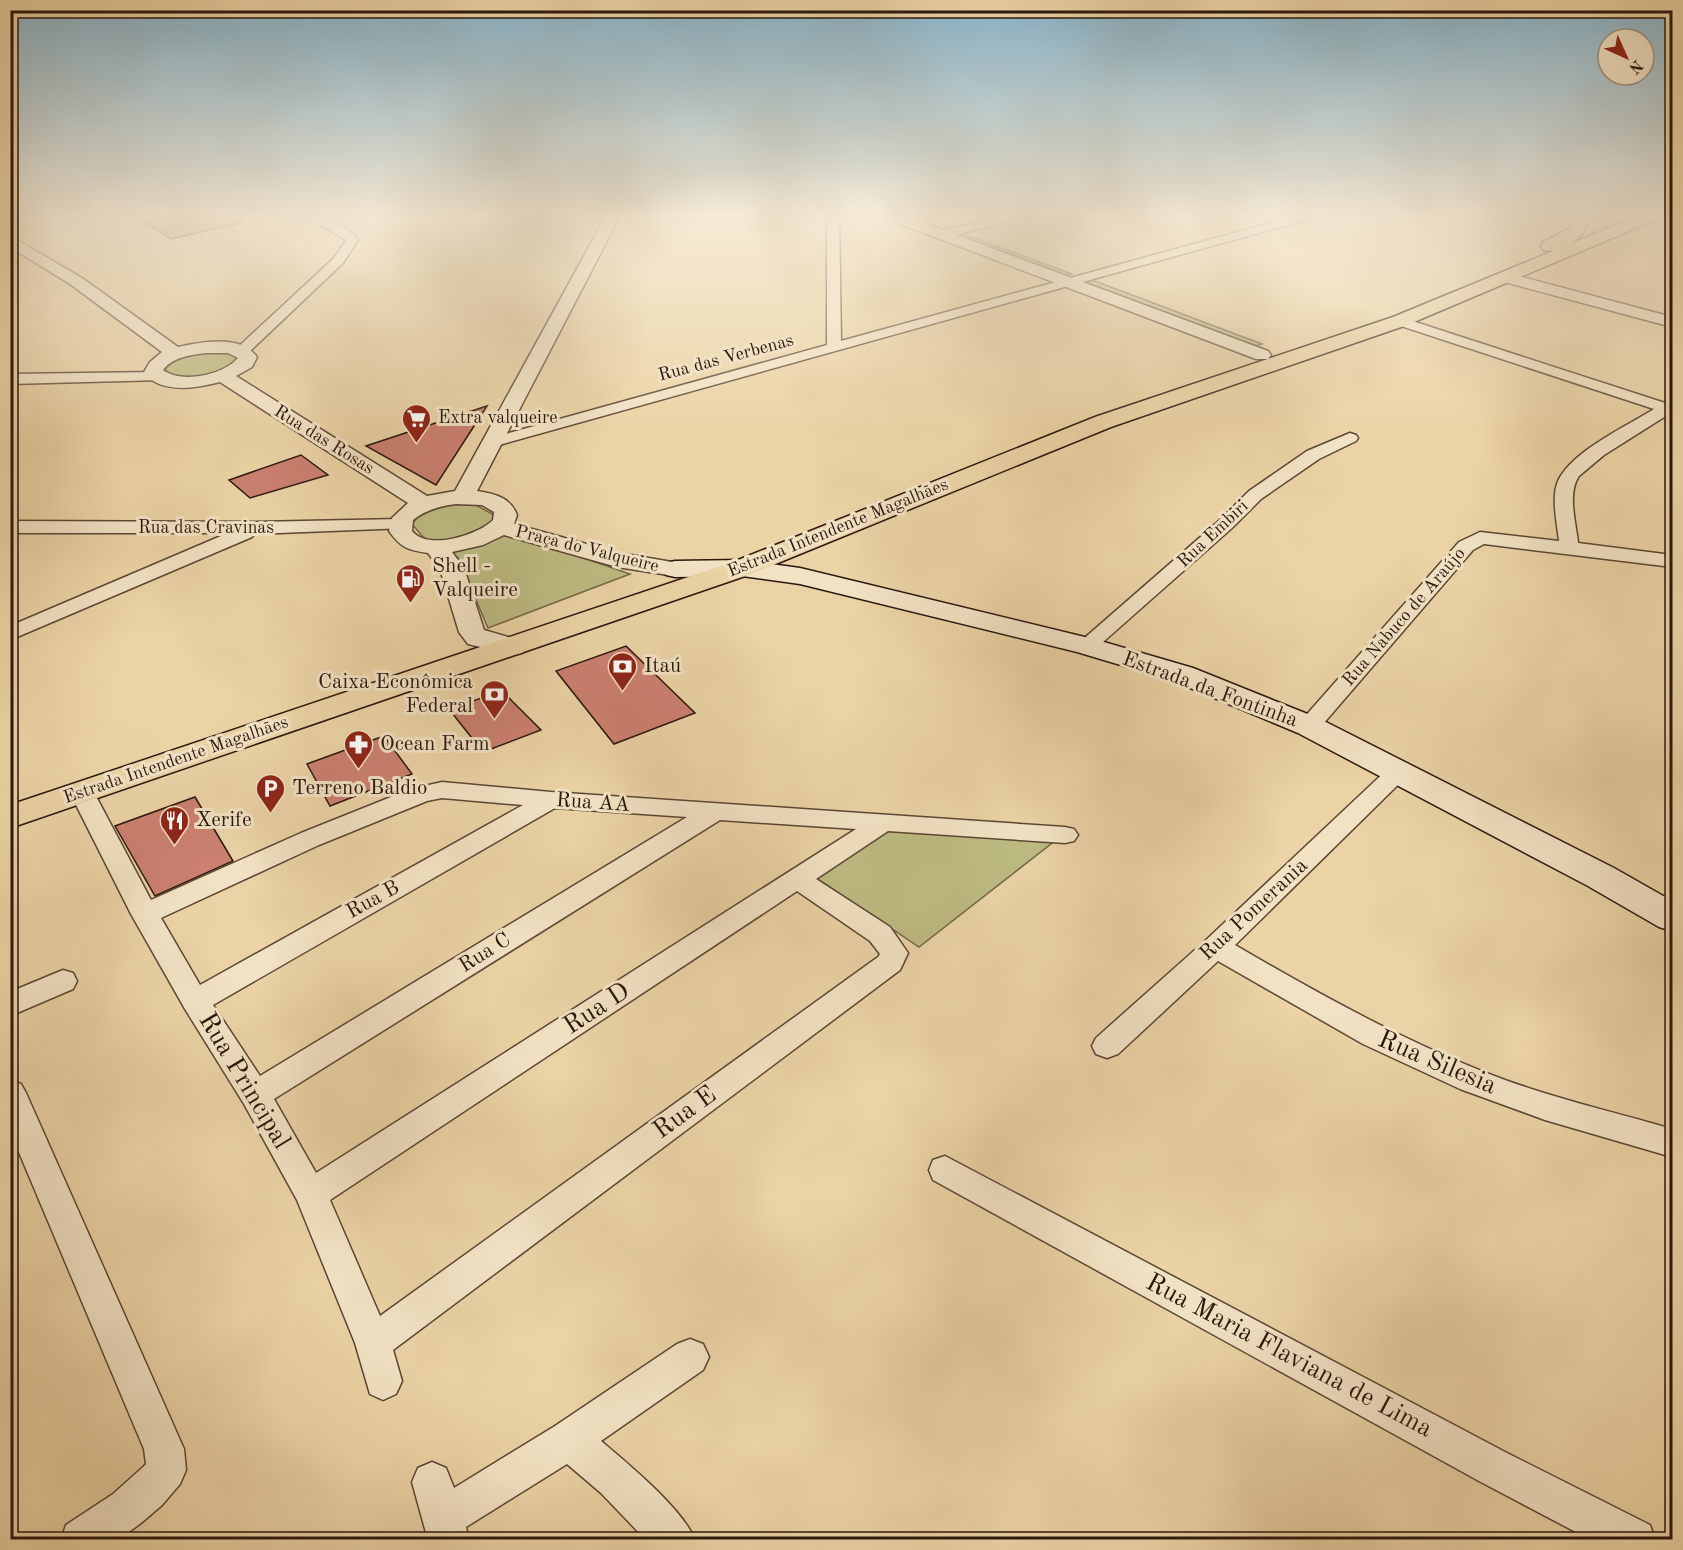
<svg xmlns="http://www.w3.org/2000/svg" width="1683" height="1550" viewBox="0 0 1683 1550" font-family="'Old Standard TT',serif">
<rect width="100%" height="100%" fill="#ebd3a5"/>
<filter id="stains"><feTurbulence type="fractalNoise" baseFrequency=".00333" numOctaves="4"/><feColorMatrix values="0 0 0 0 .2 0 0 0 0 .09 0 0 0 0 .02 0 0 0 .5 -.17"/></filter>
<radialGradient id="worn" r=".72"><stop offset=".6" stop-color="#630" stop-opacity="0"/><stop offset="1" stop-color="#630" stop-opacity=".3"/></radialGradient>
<g fill="#bdbb82" stroke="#746948" stroke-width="1.5">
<path d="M 1599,214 L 1637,214 L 1636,217 L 1589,237 Z"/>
<path d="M 961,235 L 966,235 L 1072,274 L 1065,276 L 955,237 Z"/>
<path d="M 1088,281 L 1095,281 L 1262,344 L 1253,347 L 1082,283 Z"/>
<path d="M 223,348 L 243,358 L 238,366 L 198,379 L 164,374 C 169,349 202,351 223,348 Z"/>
<path d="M 472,503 L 494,515 L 492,524 L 497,528 L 630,574 L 488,628 L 458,558 L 423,537 L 412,524 C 425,504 451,504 472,503 Z"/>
<path d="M 886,828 L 1056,840 L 919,947 L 815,877 Z"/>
</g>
<g fill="#cb8070" stroke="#2b170f" stroke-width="1.5">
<path d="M 133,214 L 240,214 L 241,223 L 171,239 Z"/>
<path d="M 487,406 L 436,485 L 366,446 Z"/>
<path d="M 301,455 L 328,475 L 250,498 L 229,480 Z"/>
<path d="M 626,646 L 695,713 L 614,744 L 556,671 Z"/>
<path d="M 502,691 L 541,730 L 483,752 L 449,709 Z"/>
<path d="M 384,736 L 412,774 L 330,806 L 307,764 Z"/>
<path d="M 195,797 L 233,861 L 155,896 L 115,826 Z"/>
</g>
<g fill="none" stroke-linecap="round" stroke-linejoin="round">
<defs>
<g id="minor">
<path d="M 302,214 C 321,214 346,224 358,240 L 343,263 L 247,354 L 237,354 L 235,351 L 237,348 L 334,258 L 346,240 Z"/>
<path d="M 827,214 L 839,214 L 841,341 L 1303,214 L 1321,214 L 1319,216 L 499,445 L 487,445 L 485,442 L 487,439 L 827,345 Z"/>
<path d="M 1010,214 L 1029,214 L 1027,216 L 941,239 L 935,235 L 937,232 Z"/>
<path d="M 1649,214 L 1672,220 L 1672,226 L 1644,219 L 1644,215 Z"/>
<path d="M 1400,317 L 1665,403 L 1672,400 L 1672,415 L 1669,414 L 1604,455 L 1579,476 C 1567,494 1576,522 1578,543 L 1672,555 L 1672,567 L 1484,544 L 1473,550 L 1317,731 L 1309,733 L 1301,731 L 1298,726 L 1301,721 L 1459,542 L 1480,532 L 1559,541 C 1557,523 1551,497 1558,481 C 1572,451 1627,426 1654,409 L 1395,324 L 1393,321 Z"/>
<path d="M 158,372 L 166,377 L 163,380 L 10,384 L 10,374 Z"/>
<path d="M 1350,433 L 1356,435 L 1358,438 L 1356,441 L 1319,459 L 1261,499 L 1232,528 L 1094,650 L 1087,652 L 1080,650 L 1076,646 L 1080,642 L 1220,520 L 1249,491 L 1307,451 Z"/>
<path d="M 400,519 L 406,520 L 409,524 L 406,528 L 254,534 L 252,537 L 10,640 L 10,626 L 228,533 L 10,533 L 10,521 L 255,522 Z"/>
<path d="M 1399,764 L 1407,766 L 1411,771 L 1407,776 L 1235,945 C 1322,996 1411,1045 1505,1080 C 1560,1100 1617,1113 1672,1129 L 1672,1157 L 1545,1120 L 1460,1089 L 1363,1044 L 1218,961 L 1118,1054 L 1107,1058 L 1096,1054 L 1092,1046 L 1096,1038 L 1206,940 L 1391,766 Z"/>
<path d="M 442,782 L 551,792 L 1065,827 L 1074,829 L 1078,835 L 1074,841 L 1065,843 L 888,831 L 816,879 L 890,927 L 908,953 L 900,970 L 393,1350 L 402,1381 L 396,1394 L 383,1400 L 370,1394 L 355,1343 L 297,1200 L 244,1104 L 185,1009 L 131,914 L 69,791 L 72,785 L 81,783 L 90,785 L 151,900 L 301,833 L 411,789 ZM 442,798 L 523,805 L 200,985 L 161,918 L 319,845 L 427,801 ZM 555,808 L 687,817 L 260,1076 L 213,1005 ZM 720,820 L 856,829 L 316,1173 L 274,1099 ZM 797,891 L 870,941 L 880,954 L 878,957 L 380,1316 L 330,1200 Z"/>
<path d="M 63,970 L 73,973 L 77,981 L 73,989 L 10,1016 L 10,992 Z"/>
<path d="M 10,1080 L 21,1084 L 26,1093 L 184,1449 L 186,1470 L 180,1484 L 162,1505 L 141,1523 L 118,1540 L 61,1540 L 66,1525 L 113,1494 L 143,1467 L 146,1464 L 144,1449 L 10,1131 Z"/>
<path d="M 945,1156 L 1507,1453 L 1650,1525 L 1655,1540 L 1591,1540 L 1479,1481 L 933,1180 L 929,1170 L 933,1160 Z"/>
<path d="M 690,1339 L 703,1344 L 709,1357 L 703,1370 L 601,1441 C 627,1463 683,1509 695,1540 L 646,1540 L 601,1493 L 567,1464 L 466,1527 L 469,1540 L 428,1540 L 412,1482 L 418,1468 L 432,1462 L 446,1468 L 454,1488 L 555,1426 L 677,1344 Z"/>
</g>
<g id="tertiary">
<path d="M 32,214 L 51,214 L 49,217 L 10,232 L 10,223 Z"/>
<path d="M 607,214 L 621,214 L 477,491 C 495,494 510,497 517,515 L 514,524 L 619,553 L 684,564 L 687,569 L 684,574 L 675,576 L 617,567 L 504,535 L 483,545 L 452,552 L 464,568 L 484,630 L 522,641 L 526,647 L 522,653 L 513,655 L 468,644 L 459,632 L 440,569 L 428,553 C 408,550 401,548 389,531 L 392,518 L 408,503 L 220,382 C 197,388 160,395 144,372 L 150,362 L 162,352 L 70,284 L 10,247 L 10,236 L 82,278 L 178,347 C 201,342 241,334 257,357 L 252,367 L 236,376 L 427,496 L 455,491 ZM 206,353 L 228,353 L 238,358 C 223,375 182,384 163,370 C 173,357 190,355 206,353 ZM 456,504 L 482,505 L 494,512 L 493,520 C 478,535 428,551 412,531 L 413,520 C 426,510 439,506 456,504 Z"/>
<path d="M 880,214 L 900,214 L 1268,351 L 1271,355 L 1268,359 L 1256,359 L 882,217 Z"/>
<path d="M 1507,273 L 1672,317 L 1672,327 L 1501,281 L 1499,278 L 1501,275 Z"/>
</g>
<path id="secondary" d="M 742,560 L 800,568 L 1097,640 L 1193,668 L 1320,719 L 1614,868 L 1672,901 L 1672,931 L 1659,927 L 1588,886 L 1298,733 L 1171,680 L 1077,652 L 800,584 L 742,576 L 675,577 L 666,575 L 662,569 L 666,563 L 675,561 Z"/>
<g id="primary">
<path d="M 1573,214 L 1589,214 C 1590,235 1563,255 1543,250 L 1541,246 L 1543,242 L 1571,228 Z"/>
<path d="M 1643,214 L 1664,214 L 1662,217 L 1407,325 L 1111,427 L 751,574 L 10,828 L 10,805 L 733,562 L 1095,417 L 1393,317 Z"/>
</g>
</defs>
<use href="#minor" stroke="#5b4634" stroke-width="3"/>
<use href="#tertiary" stroke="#5b4634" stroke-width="3"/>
<use href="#secondary" stroke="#2b170f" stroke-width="3"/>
<use href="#primary" stroke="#2b170f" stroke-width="3"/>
<use href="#minor" fill="#f2e2c4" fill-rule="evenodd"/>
<use href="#tertiary" fill="#f2e2c4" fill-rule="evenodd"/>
<use href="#secondary" fill="#f2e2c4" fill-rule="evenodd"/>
<use href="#primary" fill="#ebd3a5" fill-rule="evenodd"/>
</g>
<linearGradient id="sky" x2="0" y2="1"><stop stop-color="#88b6ce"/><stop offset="0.5" stop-color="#f6ebd6"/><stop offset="1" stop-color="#f6ebd6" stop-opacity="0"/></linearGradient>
<rect width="1683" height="431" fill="url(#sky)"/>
<defs>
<symbol id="supermarket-pin" viewBox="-11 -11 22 30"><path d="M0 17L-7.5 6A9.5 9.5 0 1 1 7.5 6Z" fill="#8f2418" stroke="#f2e2c4"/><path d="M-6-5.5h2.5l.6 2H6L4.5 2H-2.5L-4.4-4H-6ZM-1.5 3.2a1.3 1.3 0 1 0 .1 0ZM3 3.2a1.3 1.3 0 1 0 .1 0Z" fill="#fff"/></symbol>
<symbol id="fuel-pin" viewBox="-11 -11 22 30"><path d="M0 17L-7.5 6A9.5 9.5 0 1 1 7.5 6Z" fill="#8f2418" stroke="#f2e2c4"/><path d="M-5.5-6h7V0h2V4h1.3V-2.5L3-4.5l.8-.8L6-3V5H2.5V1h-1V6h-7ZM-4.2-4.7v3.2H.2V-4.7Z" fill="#fff"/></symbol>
<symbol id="bank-pin" viewBox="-11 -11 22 30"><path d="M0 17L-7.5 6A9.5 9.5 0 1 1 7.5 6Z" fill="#8f2418" stroke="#f2e2c4"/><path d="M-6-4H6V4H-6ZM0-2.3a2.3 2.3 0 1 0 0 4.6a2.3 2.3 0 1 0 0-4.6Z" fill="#fff"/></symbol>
<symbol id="pharmacy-pin" viewBox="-11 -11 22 30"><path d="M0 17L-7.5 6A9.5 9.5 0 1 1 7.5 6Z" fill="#8f2418" stroke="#f2e2c4"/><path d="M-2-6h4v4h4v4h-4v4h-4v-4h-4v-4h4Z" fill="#fff"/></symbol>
<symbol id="parking-pin" viewBox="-11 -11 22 30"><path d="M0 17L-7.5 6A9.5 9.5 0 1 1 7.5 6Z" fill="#8f2418" stroke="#f2e2c4"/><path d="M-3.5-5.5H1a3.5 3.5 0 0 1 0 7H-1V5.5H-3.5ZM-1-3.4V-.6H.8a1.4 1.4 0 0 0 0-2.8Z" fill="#fff"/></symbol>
<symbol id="restaurant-pin" viewBox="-11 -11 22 30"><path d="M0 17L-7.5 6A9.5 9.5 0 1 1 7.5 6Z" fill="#8f2418" stroke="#f2e2c4"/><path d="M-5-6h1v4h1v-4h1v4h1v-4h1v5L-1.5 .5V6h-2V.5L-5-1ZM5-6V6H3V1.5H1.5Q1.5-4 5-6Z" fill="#fff"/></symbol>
</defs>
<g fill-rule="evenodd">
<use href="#supermarket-pin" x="400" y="402" width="33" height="45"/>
<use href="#fuel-pin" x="394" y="562" width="33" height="45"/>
<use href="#bank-pin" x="606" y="650" width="33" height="45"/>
<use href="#bank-pin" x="478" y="678" width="33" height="45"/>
<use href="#pharmacy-pin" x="342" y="728" width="33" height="45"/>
<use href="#parking-pin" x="254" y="772" width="33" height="45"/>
<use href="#restaurant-pin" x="158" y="804" width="33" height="45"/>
</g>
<g text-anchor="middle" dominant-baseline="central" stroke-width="6" stroke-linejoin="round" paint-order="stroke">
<g font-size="18" fill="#2b170f" stroke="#f2e2c4">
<text transform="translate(726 358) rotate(-15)">Rua das Verbenas</text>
<text transform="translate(324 440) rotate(32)">Rua das Rosas</text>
<text x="206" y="528">Rua das Cravinas</text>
<text transform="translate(838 528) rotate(-22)">Estrada Intendente Magalhães</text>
<text transform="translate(1213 534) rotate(-43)">Rua Embiri</text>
<text transform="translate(587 549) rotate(14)">Praça do Valqueire</text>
<text transform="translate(1404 617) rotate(-49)">Rua Nabuco de Araújo</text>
<text transform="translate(176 760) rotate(-19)">Estrada Intendente Magalhães</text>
</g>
<g font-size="18" fill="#2b170f" stroke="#f2e2c4" text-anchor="start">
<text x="438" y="418">Extra valqueire</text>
</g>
<g font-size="21" fill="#2b170f" stroke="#f2e2c4" text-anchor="start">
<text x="432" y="566">Shell -<tspan x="432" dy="24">Valqueire</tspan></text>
<text x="644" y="666">Itaú</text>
<text x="473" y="682" text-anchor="end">Caixa Econômica<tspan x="473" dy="24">Federal</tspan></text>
<text x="380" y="744">Ocean Farm</text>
<text x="292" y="788">Terreno Baldio</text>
<text x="196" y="820">Xerife</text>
</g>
<g font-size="21" fill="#2b170f" stroke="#f2e2c4">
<text transform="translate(1210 690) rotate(20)">Estrada da Fontinha</text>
<text transform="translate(593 803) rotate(4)">Rua AA</text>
<text transform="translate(373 900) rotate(-29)">Rua B</text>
<text transform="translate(1254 910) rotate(-43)">Rua Pomerania</text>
<text transform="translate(485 953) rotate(-32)">Rua C</text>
</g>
<g font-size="26" fill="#2b170f" stroke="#f2e2c4">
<text transform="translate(597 1009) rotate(-33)">Rua D</text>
<text transform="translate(1437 1063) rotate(23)">Rua Silesia</text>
<text transform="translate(244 1081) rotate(59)">Rua Principal</text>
<text transform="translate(685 1113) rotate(-36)">Rua E</text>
<text transform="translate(1289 1356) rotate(28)">Rua Maria Flaviana de Lima</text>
</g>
</g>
<rect width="1683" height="1550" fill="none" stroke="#ebd3a5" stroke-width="36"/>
<rect x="12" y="12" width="1659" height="1526" fill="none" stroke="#2b170f" stroke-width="3"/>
<rect x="18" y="18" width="1647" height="1514" fill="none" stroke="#2b170f" stroke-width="1.5"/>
<g transform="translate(1626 57) rotate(135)"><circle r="28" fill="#f2e2c4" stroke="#a2917c" stroke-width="1.5"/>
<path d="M0-4.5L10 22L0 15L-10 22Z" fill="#8f2418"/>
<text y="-9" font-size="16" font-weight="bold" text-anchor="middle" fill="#2b170f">N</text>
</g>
<rect width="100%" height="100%" filter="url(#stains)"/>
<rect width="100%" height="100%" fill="url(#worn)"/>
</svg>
